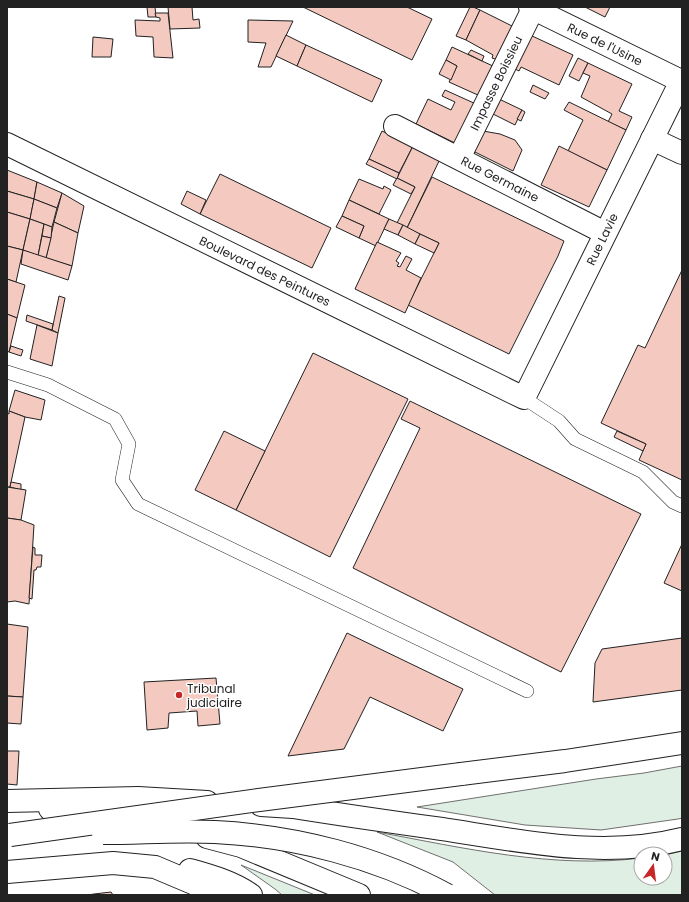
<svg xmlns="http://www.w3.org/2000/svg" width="689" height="902" viewBox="0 0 689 902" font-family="Poppins,sans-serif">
<rect width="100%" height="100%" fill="#fff"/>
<g fill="#e0efe3" stroke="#6f6f6f">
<path d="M 682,766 L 682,818 L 678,819 L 601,830 L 525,825 L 417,807 L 596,779 L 644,773 Z"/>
<path d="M 377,832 C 464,848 553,869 641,858 L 641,878 L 665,878 L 665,855 L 682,851 L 682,895 L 495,895 L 453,862 Z"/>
<path d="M 241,865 L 315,895 L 282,895 L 275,889 Z"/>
</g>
<g fill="#f3c9c0" stroke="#222">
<path d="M 147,7 L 155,7 L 156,17 L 148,17 Z"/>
<path d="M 168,7 L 192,7 L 193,20 L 199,19 L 200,28 L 170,29 Z"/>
<path d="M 303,7 L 407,7 L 432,19 L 412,60 Z"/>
<path d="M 470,7 L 473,7 L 480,10 L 466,40 L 456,36 Z"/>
<path d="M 585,7 L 610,7 L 605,17 Z"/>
<path d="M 480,10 L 514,27 L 498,60 L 492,58 L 493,55 L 466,40 Z"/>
<path d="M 155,13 L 168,13 L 173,58 L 154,57 L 153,37 L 136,36 L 135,20 L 160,21 L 160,18 L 156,17 Z"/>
<path d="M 248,20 L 293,21 L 271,67 L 258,67 L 266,43 L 248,42 Z"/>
<path d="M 286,35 L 306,45 L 297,66 L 276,56 Z"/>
<path d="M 530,35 L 573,55 L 559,85 L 521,67 L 519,71 L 513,68 Z"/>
<path d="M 93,37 L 113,39 L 111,57 L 92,57 Z"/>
<path d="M 306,45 L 382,80 L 372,102 L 297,66 Z"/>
<path d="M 452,47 L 495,67 L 480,96 L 449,82 L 457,66 L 446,60 Z"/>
<path d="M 471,50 L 484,56 L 482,61 L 468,54 Z"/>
<path d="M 578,58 L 588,63 L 579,81 L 569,76 Z"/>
<path d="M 446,60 L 457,66 L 451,80 L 439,74 Z"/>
<path d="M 588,63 L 632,84 L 619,111 L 632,117 L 626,130 L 608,122 L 612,114 L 581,97 L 590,76 L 583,73 Z"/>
<path d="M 533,85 L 549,93 L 545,99 L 530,92 Z"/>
<path d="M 445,90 L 476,104 L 457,144 L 416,124 L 428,99 L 451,110 L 455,102 L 442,96 Z"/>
<path d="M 499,99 L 522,110 L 515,125 L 491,113 Z"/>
<path d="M 569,102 L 626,130 L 607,170 L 568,151 L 583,120 L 564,110 Z"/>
<path d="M 522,110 L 525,112 L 521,121 L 517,119 Z"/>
<path d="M 382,131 L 413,146 L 399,173 L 369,159 Z"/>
<path d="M 483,131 L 500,134 L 515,140 L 522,150 L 513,171 L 473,151 Z"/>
<path d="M 413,146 L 440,159 L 407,228 L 397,223 L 415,187 L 397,178 Z"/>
<path d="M 559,146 L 607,170 L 589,207 L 541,185 Z"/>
<path d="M 369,159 L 399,173 L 397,179 L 366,164 Z"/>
<path d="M 7,170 L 37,182 L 34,199 L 7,191 Z"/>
<path d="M 220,174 L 331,228 L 312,268 L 200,214 Z"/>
<path d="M 432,177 L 564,241 L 558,256 L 509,354 L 408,305 L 439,243 L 407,228 Z"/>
<path d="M 397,178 L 415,187 L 411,194 L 393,185 Z"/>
<path d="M 359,179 L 383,189 L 384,186 L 391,190 L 379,214 L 349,200 Z"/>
<path d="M 37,182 L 62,193 L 57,208 L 34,199 Z"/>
<path d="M 7,191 L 34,199 L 30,219 L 7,212 Z"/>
<path d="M 187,191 L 206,200 L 200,214 L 181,204 Z"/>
<path d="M 62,193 L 84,206 L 78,233 L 54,222 Z"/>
<path d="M 34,199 L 57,208 L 52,227 L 30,219 Z"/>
<path d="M 349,200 L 389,219 L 376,246 L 359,238 L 364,226 L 342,216 Z"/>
<path d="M 7,212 L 30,219 L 23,250 L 7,246 Z"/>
<path d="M 342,216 L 364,226 L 359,238 L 336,227 Z"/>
<path d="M 30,219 L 44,224 L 38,256 L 23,250 Z"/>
<path d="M 389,219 L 403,225 L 398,235 L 384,229 Z"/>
<path d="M 54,222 L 78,233 L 72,266 L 46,258 Z"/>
<path d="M 44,224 L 52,227 L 51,238 L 42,236 Z"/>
<path d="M 403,225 L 420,234 L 415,244 L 398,235 Z"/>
<path d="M 420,234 L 439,243 L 434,253 L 415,244 Z"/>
<path d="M 42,236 L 51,238 L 46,258 L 38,256 Z"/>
<path d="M 377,242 L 401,253 L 396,261 L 399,263 L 397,266 L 400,267 L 406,256 L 412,259 L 406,270 L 421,278 L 405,313 L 355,289 Z"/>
<path d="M 7,246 L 23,250 L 16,282 L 7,279 Z"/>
<path d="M 23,250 L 72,266 L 68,280 L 21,264 Z"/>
<path d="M 682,270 L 682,480 L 639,460 L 646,444 L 601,423 L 638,345 L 645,348 Z"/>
<path d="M 7,279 L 25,285 L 17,318 L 7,314 Z"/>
<path d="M 59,296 L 65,298 L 58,333 L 52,330 Z"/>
<path d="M 7,314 L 17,318 L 9,352 L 7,351 Z"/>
<path d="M 27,315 L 53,324 L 52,330 L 26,321 Z"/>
<path d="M 37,325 L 58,333 L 52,366 L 30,359 Z"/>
<path d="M 11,346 L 23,350 L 21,356 L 9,352 Z"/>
<path d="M 313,353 L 408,399 L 330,557 L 236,510 Z"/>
<path d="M 15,390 L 45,400 L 41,420 L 25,417 L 9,411 Z"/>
<path d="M 410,401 L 641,514 L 561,672 L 353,568 L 420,428 L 401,419 Z"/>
<path d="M 9,411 L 25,417 L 10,487 L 7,487 L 7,413 L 9,414 Z"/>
<path d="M 224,431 L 265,451 L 236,510 L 195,490 Z"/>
<path d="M 617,431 L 646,444 L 643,451 L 614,437 Z"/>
<path d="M 11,482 L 21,484 L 21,490 L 10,487 Z"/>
<path d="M 7,487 L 26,490 L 21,520 L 7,518 Z"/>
<path d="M 7,518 L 21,520 L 34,525 L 29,604 L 15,601 L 7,602 Z"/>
<path d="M 682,544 L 682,591 L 664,583 Z"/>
<path d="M 33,547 L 35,548 L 35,555 L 42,555 L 41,567 L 37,567 L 36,570 L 34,570 L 32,599 L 29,598 Z"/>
<path d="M 7,624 L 28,627 L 23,697 L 7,696 Z"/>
<path d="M 347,633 L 463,689 L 443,731 L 370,697 L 344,749 L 288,756 Z"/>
<path d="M 682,638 L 682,690 L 593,702 L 595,663 L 602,649 Z"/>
<path d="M 216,678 L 220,724 L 198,726 L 197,711 L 169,713 L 168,728 L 147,730 L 144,682 Z"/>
<path d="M 7,696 L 23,697 L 21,724 L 7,723 Z"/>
<path d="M 7,751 L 19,751 L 17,785 L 7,784 Z"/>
<path d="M 111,892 L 113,895 L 87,895 L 94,894 Z"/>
</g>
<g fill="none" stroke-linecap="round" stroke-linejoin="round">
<defs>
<g id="lane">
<path d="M 7,372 L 48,385 L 115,419 L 129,444 L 122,480 L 138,504 L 527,691"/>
<path d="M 524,398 L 559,421 L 575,439 L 643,472 L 673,502 L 682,506"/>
</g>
<g id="street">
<path d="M 395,126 L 605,233"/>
<path d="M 652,139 L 682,153"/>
<path d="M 7,144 L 524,398 L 681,81 L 530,7"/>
<path d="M 459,158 L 533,9"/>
</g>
<g id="secondary">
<path d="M 50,809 L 77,810 L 121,817"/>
<path d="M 207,837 L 241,846 L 359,895"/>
<path d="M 190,870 C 211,876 233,882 251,895"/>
<path d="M 7,872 L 113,863 L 155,867 L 200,886 L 216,895"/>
</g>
<g id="highway">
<path d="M 461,774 L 565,761 L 682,743"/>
<path d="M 7,801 L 138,798 L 207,802"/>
<path d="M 261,805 L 293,807 C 342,815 392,822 442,829 C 521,841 603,859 682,839"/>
</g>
</defs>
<use href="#lane" stroke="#222" stroke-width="14"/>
<use href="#street" stroke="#222" stroke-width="24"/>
<use href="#secondary" stroke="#222" stroke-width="24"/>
<use href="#highway" stroke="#222" stroke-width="24"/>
<use href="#lane" stroke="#fff" stroke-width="13"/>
<use href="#street" stroke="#fff" stroke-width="22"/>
<use href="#secondary" stroke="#fff" stroke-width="22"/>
<use href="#highway" stroke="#fff" stroke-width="22"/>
<defs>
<g id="highway-bridge">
<path d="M 103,833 C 141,833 178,830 215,832 C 295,836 377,857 447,895"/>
<path d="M 10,835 L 259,800 L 461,774"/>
</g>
</defs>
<use href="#highway-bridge" stroke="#222" stroke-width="24" stroke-linecap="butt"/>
<use href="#highway-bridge" stroke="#fff" stroke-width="22"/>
</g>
<circle fill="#c62828" stroke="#fff" stroke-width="1.5" cx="179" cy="695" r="4"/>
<g text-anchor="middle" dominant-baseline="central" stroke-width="3" stroke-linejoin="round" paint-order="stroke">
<g font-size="12" fill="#222" stroke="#fff">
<text transform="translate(605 44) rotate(26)">Rue de l'Usine</text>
<text transform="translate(496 83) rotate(-64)">Impasse Boissieu</text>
<text transform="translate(500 179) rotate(27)">Rue Germaine</text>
<text transform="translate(602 239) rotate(-64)">Rue Lavie</text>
<text transform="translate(265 271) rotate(26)">Boulevard des Peintures</text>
</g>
<g font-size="12" fill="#222" stroke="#fff" text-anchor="start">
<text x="187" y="688">Tribunal<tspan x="187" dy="14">judiciaire</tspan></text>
</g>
</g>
<rect width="689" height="902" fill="none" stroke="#222222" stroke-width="16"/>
<g transform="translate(653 866) rotate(14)"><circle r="19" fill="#ffffff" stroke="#a7a7a7"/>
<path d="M0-3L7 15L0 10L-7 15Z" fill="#c62828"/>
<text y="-6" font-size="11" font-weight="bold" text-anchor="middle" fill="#222222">N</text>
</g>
</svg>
